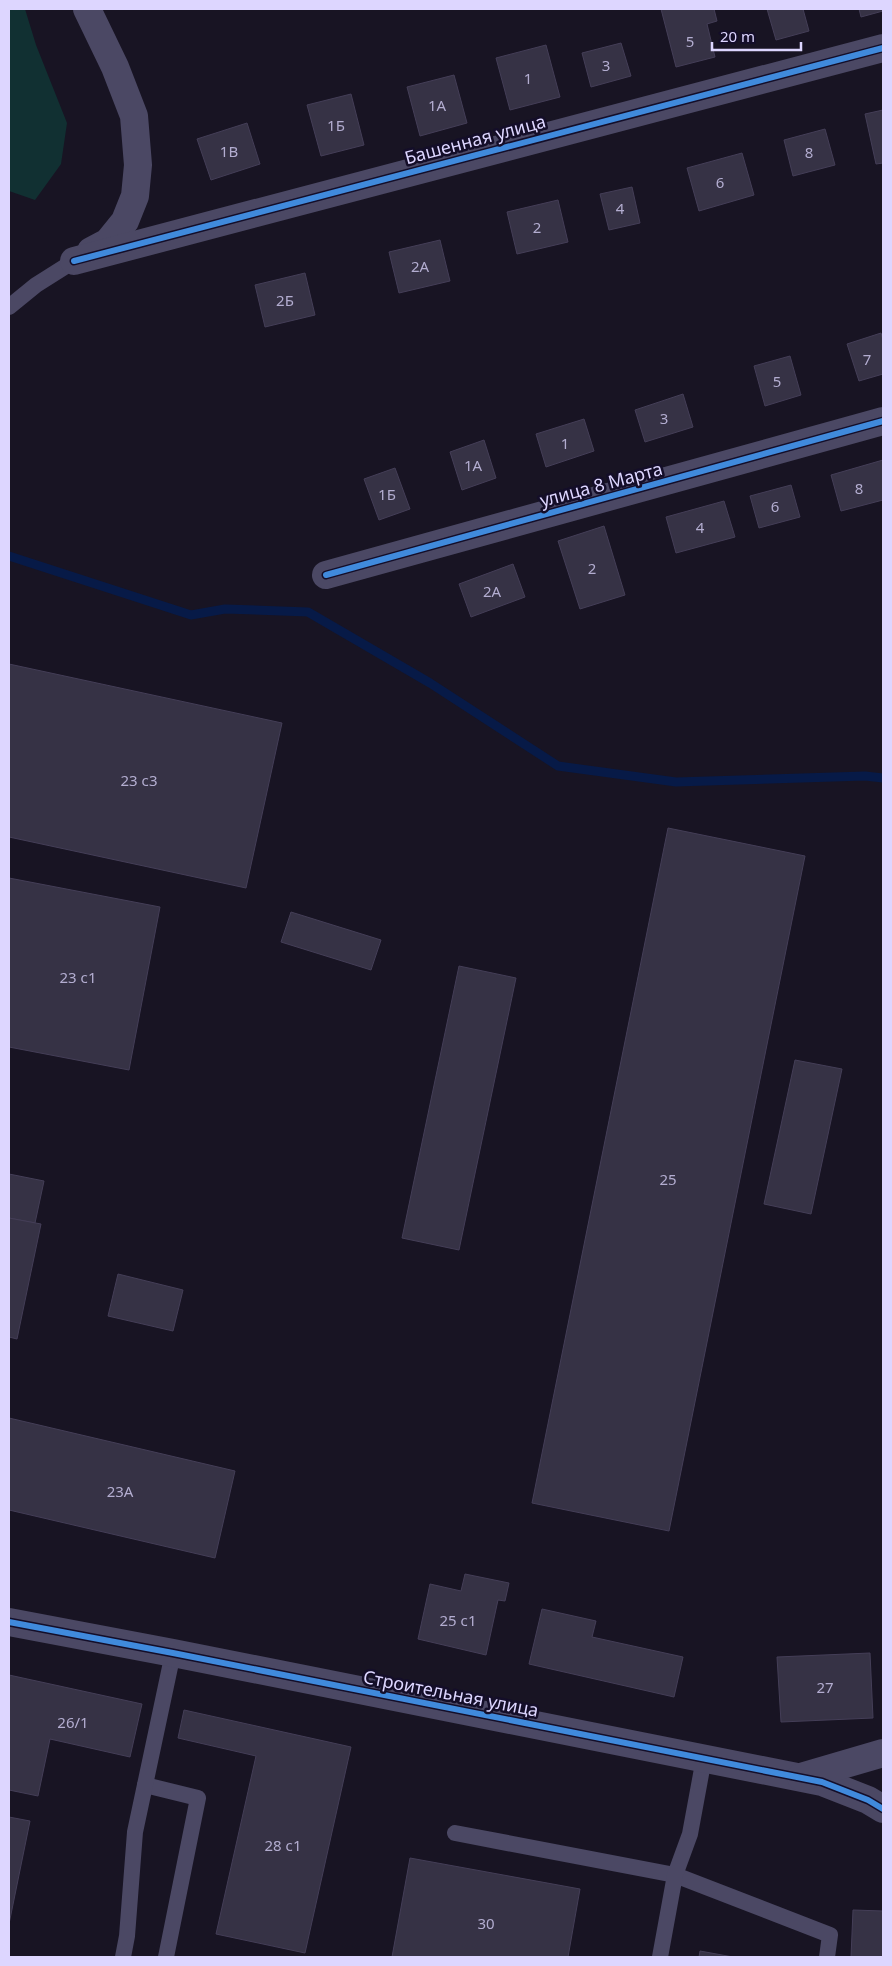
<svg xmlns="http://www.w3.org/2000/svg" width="892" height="1966" viewBox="0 0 892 1966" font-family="'Noto Sans',sans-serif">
<rect width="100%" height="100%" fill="#181423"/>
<path fill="#113032" d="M 9,9 L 25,9 L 36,45 L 67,123 L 61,164 L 35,200 L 9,191 Z"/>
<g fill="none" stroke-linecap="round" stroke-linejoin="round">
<path stroke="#071a47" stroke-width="9" d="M 9,556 L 191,615 L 225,609 L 308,612 L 430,683 L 558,766 L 676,782 L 865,776 L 883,778"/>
</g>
<g fill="#363245" stroke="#443e57">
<path d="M 661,9 L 714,9 L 717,21 L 707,24 L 715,57 L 676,67 Z"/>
<path d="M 767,9 L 803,9 L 809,31 L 776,40 Z"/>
<path d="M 859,9 L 883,9 L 883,11 L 861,17 Z"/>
<path d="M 621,43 L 631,76 L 591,87 L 582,53 Z"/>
<path d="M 546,45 L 560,97 L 510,110 L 496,58 Z"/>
<path d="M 454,75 L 467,123 L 420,136 L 407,87 Z"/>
<path d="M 351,94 L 364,145 L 321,156 L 307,105 Z"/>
<path d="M 883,110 L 883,163 L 876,164 L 865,114 Z"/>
<path d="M 247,123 L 260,164 L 211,180 L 197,139 Z"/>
<path d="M 825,129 L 835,165 L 793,176 L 784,140 Z"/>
<path d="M 742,153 L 754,195 L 699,211 L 687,168 Z"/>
<path d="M 632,187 L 640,223 L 609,230 L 600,194 Z"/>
<path d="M 558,200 L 568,242 L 517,254 L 507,212 Z"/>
<path d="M 440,240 L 450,281 L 399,293 L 389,252 Z"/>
<path d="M 305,273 L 315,315 L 265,327 L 255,285 Z"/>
<path d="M 881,333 L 883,340 L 883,374 L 859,381 L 847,344 Z"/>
<path d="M 790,356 L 801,395 L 765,406 L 754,366 Z"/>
<path d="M 683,394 L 693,427 L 645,442 L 635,410 Z"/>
<path d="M 584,419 L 594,451 L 546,467 L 536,434 Z"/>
<path d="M 484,440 L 496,478 L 462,490 L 450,452 Z"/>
<path d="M 883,460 L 883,500 L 841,511 L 831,475 Z"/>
<path d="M 395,468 L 410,509 L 379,520 L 364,479 Z"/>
<path d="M 791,485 L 800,517 L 759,528 L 750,496 Z"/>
<path d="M 724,501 L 735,537 L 676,553 L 666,517 Z"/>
<path d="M 604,526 L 625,595 L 580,609 L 558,541 Z"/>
<path d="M 513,564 L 525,597 L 471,617 L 459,584 Z"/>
<path d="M 9,664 L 282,723 L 246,888 L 9,837 Z"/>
<path d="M 668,828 L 805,856 L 669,1531 L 532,1503 Z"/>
<path d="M 9,878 L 160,907 L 129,1070 L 9,1047 Z"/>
<path d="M 291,912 L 381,940 L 371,970 L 281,942 Z"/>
<path d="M 459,966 L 516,978 L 459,1250 L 402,1238 Z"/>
<path d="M 795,1060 L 842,1069 L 811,1214 L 764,1204 Z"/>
<path d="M 9,1174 L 44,1181 L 35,1223 L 9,1218 Z"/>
<path d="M 9,1218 L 41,1224 L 17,1339 L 9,1337 Z"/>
<path d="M 118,1274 L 183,1290 L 173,1331 L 108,1316 Z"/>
<path d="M 9,1418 L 235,1471 L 215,1558 L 9,1510 Z"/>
<path d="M 465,1574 L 509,1583 L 505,1601 L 498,1600 L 486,1655 L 418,1639 L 430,1584 L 461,1591 Z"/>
<path d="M 542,1609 L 596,1621 L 592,1637 L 683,1657 L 674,1697 L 529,1664 Z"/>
<path d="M 870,1653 L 873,1718 L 781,1722 L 777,1657 Z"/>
<path d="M 9,1675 L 142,1704 L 130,1757 L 50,1739 L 38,1796 L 9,1790 Z"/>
<path d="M 184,1710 L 351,1747 L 305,1953 L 216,1934 L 256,1756 L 178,1738 Z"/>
<path d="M 9,1817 L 30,1821 L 9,1924 Z"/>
<path d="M 410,1858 L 580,1889 L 568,1957 L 392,1957 Z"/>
<path d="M 853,1910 L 883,1911 L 883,1957 L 851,1957 Z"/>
<path d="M 700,1951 L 733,1957 L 699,1957 Z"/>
</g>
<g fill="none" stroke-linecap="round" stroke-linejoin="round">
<g stroke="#4b4864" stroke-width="16">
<path d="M 9,307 L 36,285 L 74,261"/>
<path d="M 145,1785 L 198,1798 L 166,1957"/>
<path d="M 455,1833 L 675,1875 L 830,1935 L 827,1957"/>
<path d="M 123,1957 L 127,1936 L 135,1832 L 173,1653"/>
<path d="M 660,1957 L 675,1875 L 690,1834 L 704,1758"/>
</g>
<g stroke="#4b4864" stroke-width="28">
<path d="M 87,9 L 115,67 L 134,116 L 138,165 L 135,196 L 125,221 L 108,242 L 91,251"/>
<path d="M 74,261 L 883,48"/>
<path d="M 326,575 L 883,421"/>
<path d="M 9,1622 L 173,1653 L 822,1782 L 868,1800 L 883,1809"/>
<path d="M 801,1777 L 883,1753"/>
</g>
<defs>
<g id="cycleway">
<path d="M 74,261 L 883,48"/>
<path d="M 326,575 L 883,421"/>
<path d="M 9,1622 L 173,1653 L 822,1782 L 868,1800 L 883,1809"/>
</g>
</defs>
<use href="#cycleway" stroke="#140e29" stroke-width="9"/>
<use href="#cycleway" stroke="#408adc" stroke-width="6"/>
</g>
<g text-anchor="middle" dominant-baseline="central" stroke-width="5" stroke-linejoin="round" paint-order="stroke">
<g font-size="15" fill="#b3add0">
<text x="690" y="41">5</text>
<text x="606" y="65">3</text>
<text x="528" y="78">1</text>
<text x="437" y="105">1А</text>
<text x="336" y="125">1Б</text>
<text x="229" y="151">1В</text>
<text x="809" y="152">8</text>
<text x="720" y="182">6</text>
<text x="620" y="208">4</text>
<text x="537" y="227">2</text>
<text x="420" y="266">2А</text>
<text x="285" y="300">2Б</text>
<text x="867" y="359">7</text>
<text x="777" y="381">5</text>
<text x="664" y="418">3</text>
<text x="565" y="443">1</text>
<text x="473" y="465">1А</text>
<text x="859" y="488">8</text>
<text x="387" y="494">1Б</text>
<text x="775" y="506">6</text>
<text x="700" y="527">4</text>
<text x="592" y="568">2</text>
<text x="492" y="591">2А</text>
<text x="139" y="780">23 с3</text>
<text x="78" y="977">23 с1</text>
<text x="668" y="1179">25</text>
<text x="120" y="1491">23А</text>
<text x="458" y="1620">25 с1</text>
<text x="825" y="1687">27</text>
<text x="73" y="1722">26/1</text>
<text x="283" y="1845">28 с1</text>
<text x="486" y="1923">30</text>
</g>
<g font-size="18" fill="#ddd6ff" stroke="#140e29">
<text transform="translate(475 139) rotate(-15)">Башенная улица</text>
<text transform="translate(601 484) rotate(-15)">улица 8 Марта</text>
<text transform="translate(451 1693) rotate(11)">Строительная улица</text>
</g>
</g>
<rect width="892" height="1966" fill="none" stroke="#ddd6ff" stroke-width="20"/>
<path d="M712 42v8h89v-8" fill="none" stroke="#ddd6ff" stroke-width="2.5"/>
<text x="720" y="42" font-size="15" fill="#ddd6ff" stroke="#140e29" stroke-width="4" paint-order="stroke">20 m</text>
</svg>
